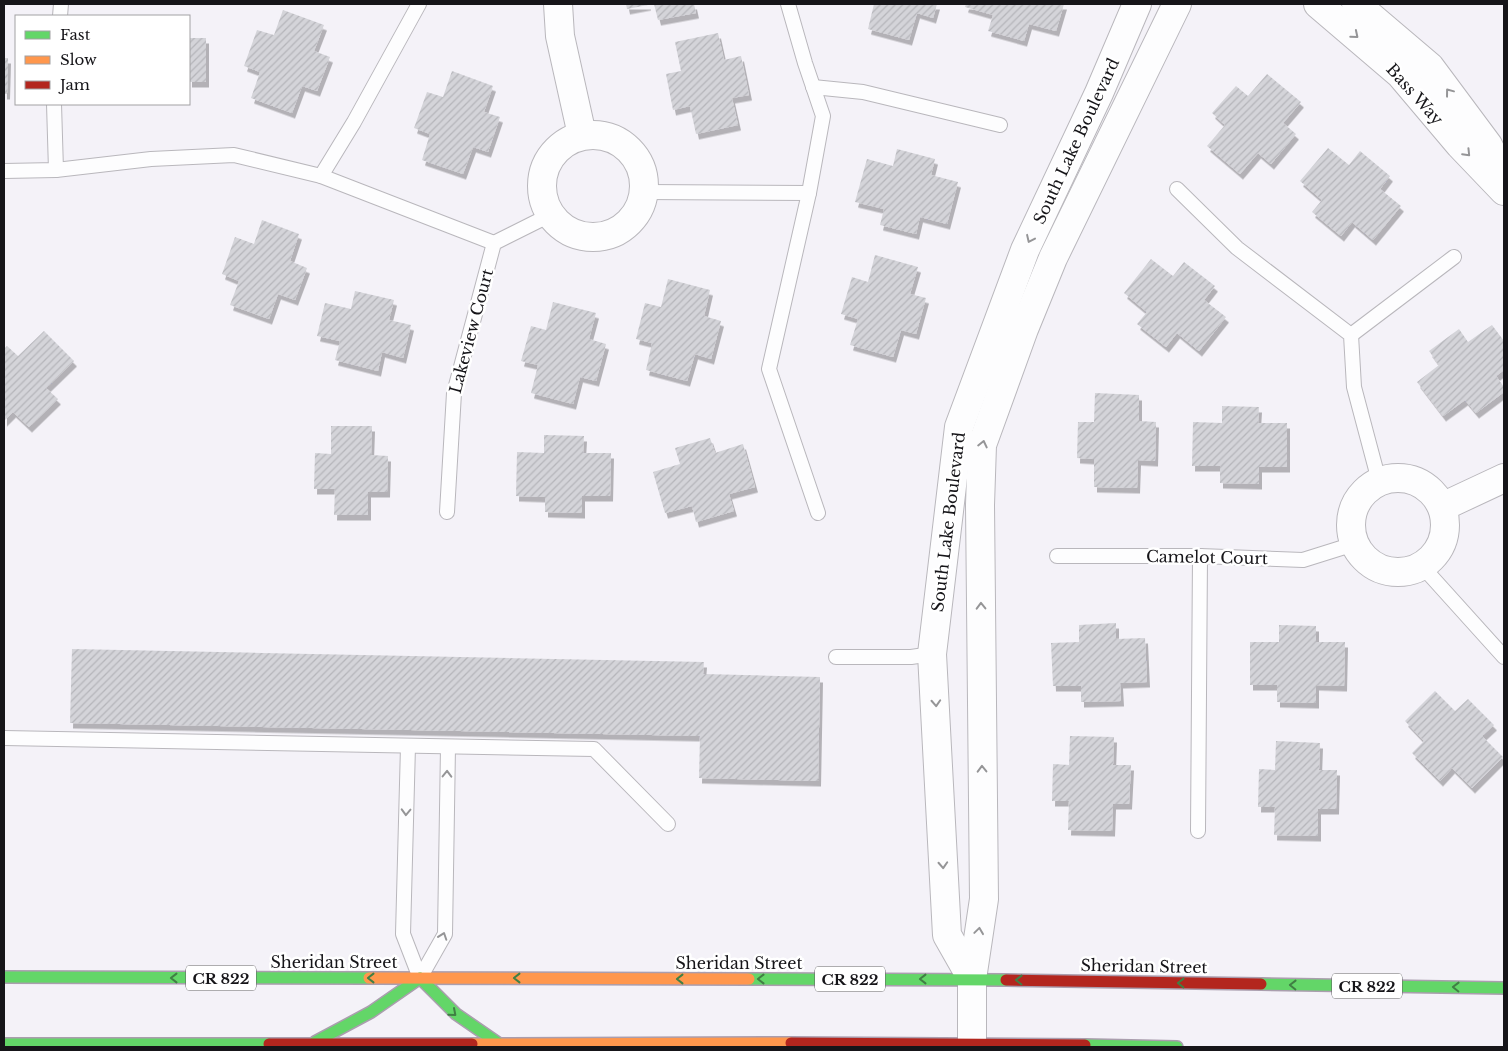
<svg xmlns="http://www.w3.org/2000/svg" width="1508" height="1051" viewBox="0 0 1508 1051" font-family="'Libre Baskerville',serif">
<defs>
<pattern id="building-hatch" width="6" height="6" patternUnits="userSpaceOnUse" patternTransform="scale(1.25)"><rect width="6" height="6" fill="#d4d4d9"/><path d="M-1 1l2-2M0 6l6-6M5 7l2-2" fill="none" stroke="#b5b5ba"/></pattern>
<filter id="shadow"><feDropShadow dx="3" dy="5.5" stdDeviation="0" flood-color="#0004"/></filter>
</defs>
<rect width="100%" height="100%" fill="#f4f2f8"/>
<g fill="url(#building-hatch)" filter="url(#shadow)">
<path d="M 626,4 L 648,4 L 648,5 L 627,9 Z"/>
<path d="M 654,4 L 694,4 L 696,13 L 658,20 Z"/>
<path d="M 874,4 L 937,4 L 933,18 L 917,13 L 909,40 L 868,29 Z"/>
<path d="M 966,4 L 1064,4 L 1056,31 L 1029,24 L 1024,41 L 988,31 L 993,15 L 965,7 Z"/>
<path d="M 283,10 L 324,25 L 314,51 L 330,57 L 317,91 L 302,86 L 292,113 L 251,98 L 260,72 L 244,66 L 257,30 L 274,35 Z"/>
<path d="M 718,33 L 724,60 L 741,56 L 749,95 L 732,98 L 738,125 L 696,134 L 690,106 L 673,110 L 666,74 L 681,71 L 675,42 Z"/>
<rect x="189" y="38" width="17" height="44"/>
<path d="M 4,58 L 8,58 L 7,94 L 4,94 Z"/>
<path d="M 452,71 L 493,86 L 484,112 L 500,117 L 488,152 L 473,147 L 463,174 L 422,160 L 430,134 L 414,128 L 427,92 L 443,97 Z"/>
<path d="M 1267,74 L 1301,102 L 1283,123 L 1296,134 L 1271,164 L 1258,153 L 1240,174 L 1207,146 L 1225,125 L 1212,113 L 1236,86 L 1248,96 Z"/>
<path d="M 1328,148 L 1349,165 L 1360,151 L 1390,176 L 1380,189 L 1401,206 L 1373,240 L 1352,222 L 1341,236 L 1312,212 L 1322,200 L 1300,181 Z"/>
<path d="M 897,149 L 935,159 L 931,175 L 958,182 L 947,224 L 920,217 L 916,234 L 880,225 L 884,209 L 855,202 L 867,159 L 893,166 Z"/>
<path d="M 262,220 L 299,234 L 290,261 L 307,268 L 295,300 L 278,294 L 269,319 L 230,305 L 239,281 L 222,274 L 235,237 L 254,244 Z"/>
<path d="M 875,255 L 918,267 L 910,294 L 926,298 L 916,334 L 901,330 L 893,357 L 850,345 L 858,319 L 841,314 L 852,277 L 868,282 Z"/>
<path d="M 1151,259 L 1173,276 L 1184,262 L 1215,286 L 1204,300 L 1226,317 L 1199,351 L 1177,333 L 1166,347 L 1137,324 L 1147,312 L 1124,293 Z"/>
<path d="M 668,279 L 710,290 L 704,316 L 721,321 L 711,359 L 695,354 L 687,381 L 646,370 L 652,343 L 636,339 L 645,303 L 661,307 Z"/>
<path d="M 355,291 L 394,300 L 389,320 L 411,325 L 403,358 L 382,352 L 378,371 L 335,360 L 340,341 L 317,336 L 325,303 L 351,309 Z"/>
<path d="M 553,302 L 596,313 L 589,339 L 606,344 L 596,381 L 580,377 L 573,404 L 531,393 L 538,365 L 521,361 L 531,326 L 546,330 Z"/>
<path d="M 1492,325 L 1504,341 L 1504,370 L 1496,376 L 1504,387 L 1504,392 L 1476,413 L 1465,400 L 1443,416 L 1417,382 L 1439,365 L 1429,351 L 1459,329 L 1468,342 Z"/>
<path d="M 44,331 L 74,361 L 46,388 L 58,399 L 29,427 L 13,412 L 4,421 L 4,349 L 7,346 L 18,356 Z"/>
<path d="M 1095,393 L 1139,395 L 1139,421 L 1156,422 L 1155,461 L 1138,460 L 1137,488 L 1094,487 L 1094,459 L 1077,458 L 1078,422 L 1094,422 Z"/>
<path d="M 1222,406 L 1259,407 L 1258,423 L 1287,423 L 1287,467 L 1259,467 L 1259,484 L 1220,483 L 1220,466 L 1192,466 L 1193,422 L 1222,423 Z"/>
<path d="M 331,426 L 372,426 L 371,455 L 388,456 L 387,492 L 368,492 L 368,515 L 334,515 L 335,489 L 314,489 L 315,453 L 331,454 Z"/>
<path d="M 544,435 L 584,436 L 583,453 L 611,453 L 610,496 L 582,496 L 582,513 L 545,512 L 545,497 L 516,496 L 517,452 L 544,453 Z"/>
<path d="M 710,438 L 715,453 L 743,444 L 755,487 L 729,494 L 734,511 L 696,522 L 692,506 L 665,513 L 653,472 L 680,464 L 675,448 Z"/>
<path d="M 1116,623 L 1116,639 L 1145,638 L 1147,682 L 1120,683 L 1121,701 L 1081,702 L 1081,686 L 1053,686 L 1051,643 L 1079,642 L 1079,625 Z"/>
<path d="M 1279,625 L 1316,626 L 1316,642 L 1345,642 L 1344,686 L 1316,685 L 1316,703 L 1277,702 L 1277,685 L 1250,685 L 1250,642 L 1279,642 Z"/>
<path d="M 72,649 L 704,662 L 703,674 L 820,677 L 818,781 L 699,778 L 700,736 L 70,723 Z"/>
<path d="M 1435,691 L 1455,711 L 1468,699 L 1494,725 L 1482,736 L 1503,757 L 1472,788 L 1452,768 L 1440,781 L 1412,753 L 1424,741 L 1405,721 Z"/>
<path d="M 1070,736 L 1114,737 L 1113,765 L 1131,765 L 1129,804 L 1113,804 L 1112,831 L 1068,830 L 1069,801 L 1052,801 L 1053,764 L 1069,765 Z"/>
<path d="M 1276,741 L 1320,743 L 1319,770 L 1337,770 L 1336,809 L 1318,809 L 1318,836 L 1274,835 L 1275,807 L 1258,807 L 1259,769 L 1275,770 Z"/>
</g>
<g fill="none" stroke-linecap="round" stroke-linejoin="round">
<defs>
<g id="lane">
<path d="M 788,4 L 805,63 L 823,116 L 809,193 L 769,369 L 818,513"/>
<path d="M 60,16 L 61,4"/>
<path d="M 813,87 L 863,92 L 1000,125"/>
<path d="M 54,104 L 56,170"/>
<path d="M 4,171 L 56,170 L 151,159 L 234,155 L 321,176 L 494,243"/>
<path d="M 321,176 L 354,122 L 419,4"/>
<path d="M 1177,189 L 1237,248 L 1351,335 L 1354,387 L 1379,481"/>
<path d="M 645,192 L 809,193"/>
<path d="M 1351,335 L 1454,257"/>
<path d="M 447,512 L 454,393 L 494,243 L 550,215"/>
<path d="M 1057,556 L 1200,556 L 1303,560 L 1354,544"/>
<path d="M 1421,565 L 1504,657"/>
<path d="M 836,657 L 911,657 L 932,654"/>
<path d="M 4,738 L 594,749 L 668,824"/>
<path d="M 408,746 L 403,934 L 420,978"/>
<path d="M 1198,831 L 1200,556"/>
<path d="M 420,978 L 445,934 L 448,747"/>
</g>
<g id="street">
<path d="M 558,4 L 560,36 L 582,135"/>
<path d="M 1318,4 L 1400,74 L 1460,145 L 1504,191"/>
<path d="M 1356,4 L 1430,67 L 1488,145 L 1504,177"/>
<circle cx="593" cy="186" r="51"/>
<circle cx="1398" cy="525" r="47"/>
<path d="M 1442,507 L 1504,478"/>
<path d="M 972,979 L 947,935 L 932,654 L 959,427 L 1025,250 L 1099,93 L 1137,4"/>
<path d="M 972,1043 L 972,979 L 984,899 L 980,505 L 982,445 L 1024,329 L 1053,258 L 1177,4"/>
</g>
<g id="fast">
<path d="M 4,977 L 369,978"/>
<path d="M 420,978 L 456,1014 L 498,1043"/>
<path d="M 749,979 L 1006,980"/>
<path d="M 1261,984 L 1504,988"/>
<path d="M 315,1042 L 371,1012 L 420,978"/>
<path d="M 4,1044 L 269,1044"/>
<path d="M 1085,1045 L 1177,1047"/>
</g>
<g id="slow">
<path d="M 369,978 L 749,979"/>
<path d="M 472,1044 L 791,1043"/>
</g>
<g id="jam">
<path d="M 1006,980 L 1261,984"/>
<path d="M 791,1043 L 1085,1045"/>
<path d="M 269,1044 L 472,1044"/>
</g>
</defs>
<use href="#lane" stroke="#b9b7bc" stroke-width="16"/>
<use href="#street" stroke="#b9b7bc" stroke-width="30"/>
<use href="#fast" stroke="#aa9eae" stroke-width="14"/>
<use href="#slow" stroke="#aa9eae" stroke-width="14"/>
<use href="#jam" stroke="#aa9eae" stroke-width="14"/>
<use href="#lane" stroke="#fdfdfe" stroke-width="14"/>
<use href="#street" stroke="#fdfdfe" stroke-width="28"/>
<use href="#fast" stroke="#63d668" stroke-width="11"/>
<use href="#slow" stroke="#ff974d" stroke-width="11"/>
<use href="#jam" stroke="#b3261e" stroke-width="11"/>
</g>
<defs><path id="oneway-chevron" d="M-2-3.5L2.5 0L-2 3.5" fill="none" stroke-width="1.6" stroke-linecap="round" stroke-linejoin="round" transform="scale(1.25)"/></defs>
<g stroke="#959597">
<use href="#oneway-chevron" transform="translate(1355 35) rotate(40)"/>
<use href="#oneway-chevron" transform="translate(1449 92) rotate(-127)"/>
<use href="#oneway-chevron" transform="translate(1467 153) rotate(46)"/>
<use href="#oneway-chevron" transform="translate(1030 239) rotate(115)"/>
<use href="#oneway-chevron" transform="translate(983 444) rotate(-77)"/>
<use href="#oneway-chevron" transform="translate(981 606) rotate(-91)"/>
<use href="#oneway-chevron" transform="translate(936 703) rotate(87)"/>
<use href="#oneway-chevron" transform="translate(982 769) rotate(-91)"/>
<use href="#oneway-chevron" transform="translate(447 774) rotate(-89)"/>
<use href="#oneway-chevron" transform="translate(406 812) rotate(92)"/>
<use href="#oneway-chevron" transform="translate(943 865) rotate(87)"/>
<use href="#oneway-chevron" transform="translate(979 931) rotate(-82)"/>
<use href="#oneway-chevron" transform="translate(443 936) rotate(-71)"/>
</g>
<g stroke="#407f44">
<use href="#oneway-chevron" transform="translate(174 978) rotate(-180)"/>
<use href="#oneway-chevron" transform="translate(371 978) rotate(-180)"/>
<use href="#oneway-chevron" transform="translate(517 978) rotate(-180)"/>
<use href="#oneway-chevron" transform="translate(680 979) rotate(-180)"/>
<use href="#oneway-chevron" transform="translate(761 979) rotate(-180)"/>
<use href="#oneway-chevron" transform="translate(923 979) rotate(180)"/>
<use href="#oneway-chevron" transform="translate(1019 980) rotate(-179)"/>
<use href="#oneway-chevron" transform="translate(1181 983) rotate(-179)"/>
<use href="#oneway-chevron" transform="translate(1293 985) rotate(-179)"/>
<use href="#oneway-chevron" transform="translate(1456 987) rotate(-179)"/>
<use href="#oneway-chevron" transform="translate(453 1013) rotate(41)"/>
</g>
<g text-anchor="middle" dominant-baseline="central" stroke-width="5" stroke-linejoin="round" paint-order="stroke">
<g fill="#fff" stroke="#5c5b5e" stroke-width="1">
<rect x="186" y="965.5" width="70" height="25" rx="4"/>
<rect x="815" y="966.5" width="70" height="25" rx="4"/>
<rect x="1332" y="973.5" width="70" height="25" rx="4"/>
</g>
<g font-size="15" font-weight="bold" fill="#161519">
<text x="221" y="978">CR 822</text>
<text x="850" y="979">CR 822</text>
<text x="1367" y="986">CR 822</text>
</g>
<g font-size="16" fill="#161519" stroke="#fff">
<text transform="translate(1415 94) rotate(48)">Bass Way</text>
<text transform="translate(1076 141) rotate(-65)">South Lake Boulevard</text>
<text transform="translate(471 331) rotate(-75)">Lakeview Court</text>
<text transform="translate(948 522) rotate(-83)">South Lake Boulevard</text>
<text transform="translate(1207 557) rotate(1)">Camelot Court</text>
<text x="334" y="962">Sheridan Street</text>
<text x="739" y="963">Sheridan Street</text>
<text transform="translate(1144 966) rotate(1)">Sheridan Street</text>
</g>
</g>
<rect width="1508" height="1051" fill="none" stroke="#161519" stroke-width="10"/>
<rect x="15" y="15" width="175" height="90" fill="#ffffff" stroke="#a2a1a3"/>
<rect x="25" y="31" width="25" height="8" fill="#63d668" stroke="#a2a1a3"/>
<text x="60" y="40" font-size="15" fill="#161519">Fast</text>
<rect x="25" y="56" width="25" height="8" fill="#ff974d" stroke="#a2a1a3"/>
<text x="60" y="65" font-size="15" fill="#161519">Slow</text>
<rect x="25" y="81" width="25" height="8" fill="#b3261e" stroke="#a2a1a3"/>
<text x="60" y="90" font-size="15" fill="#161519">Jam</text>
</svg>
